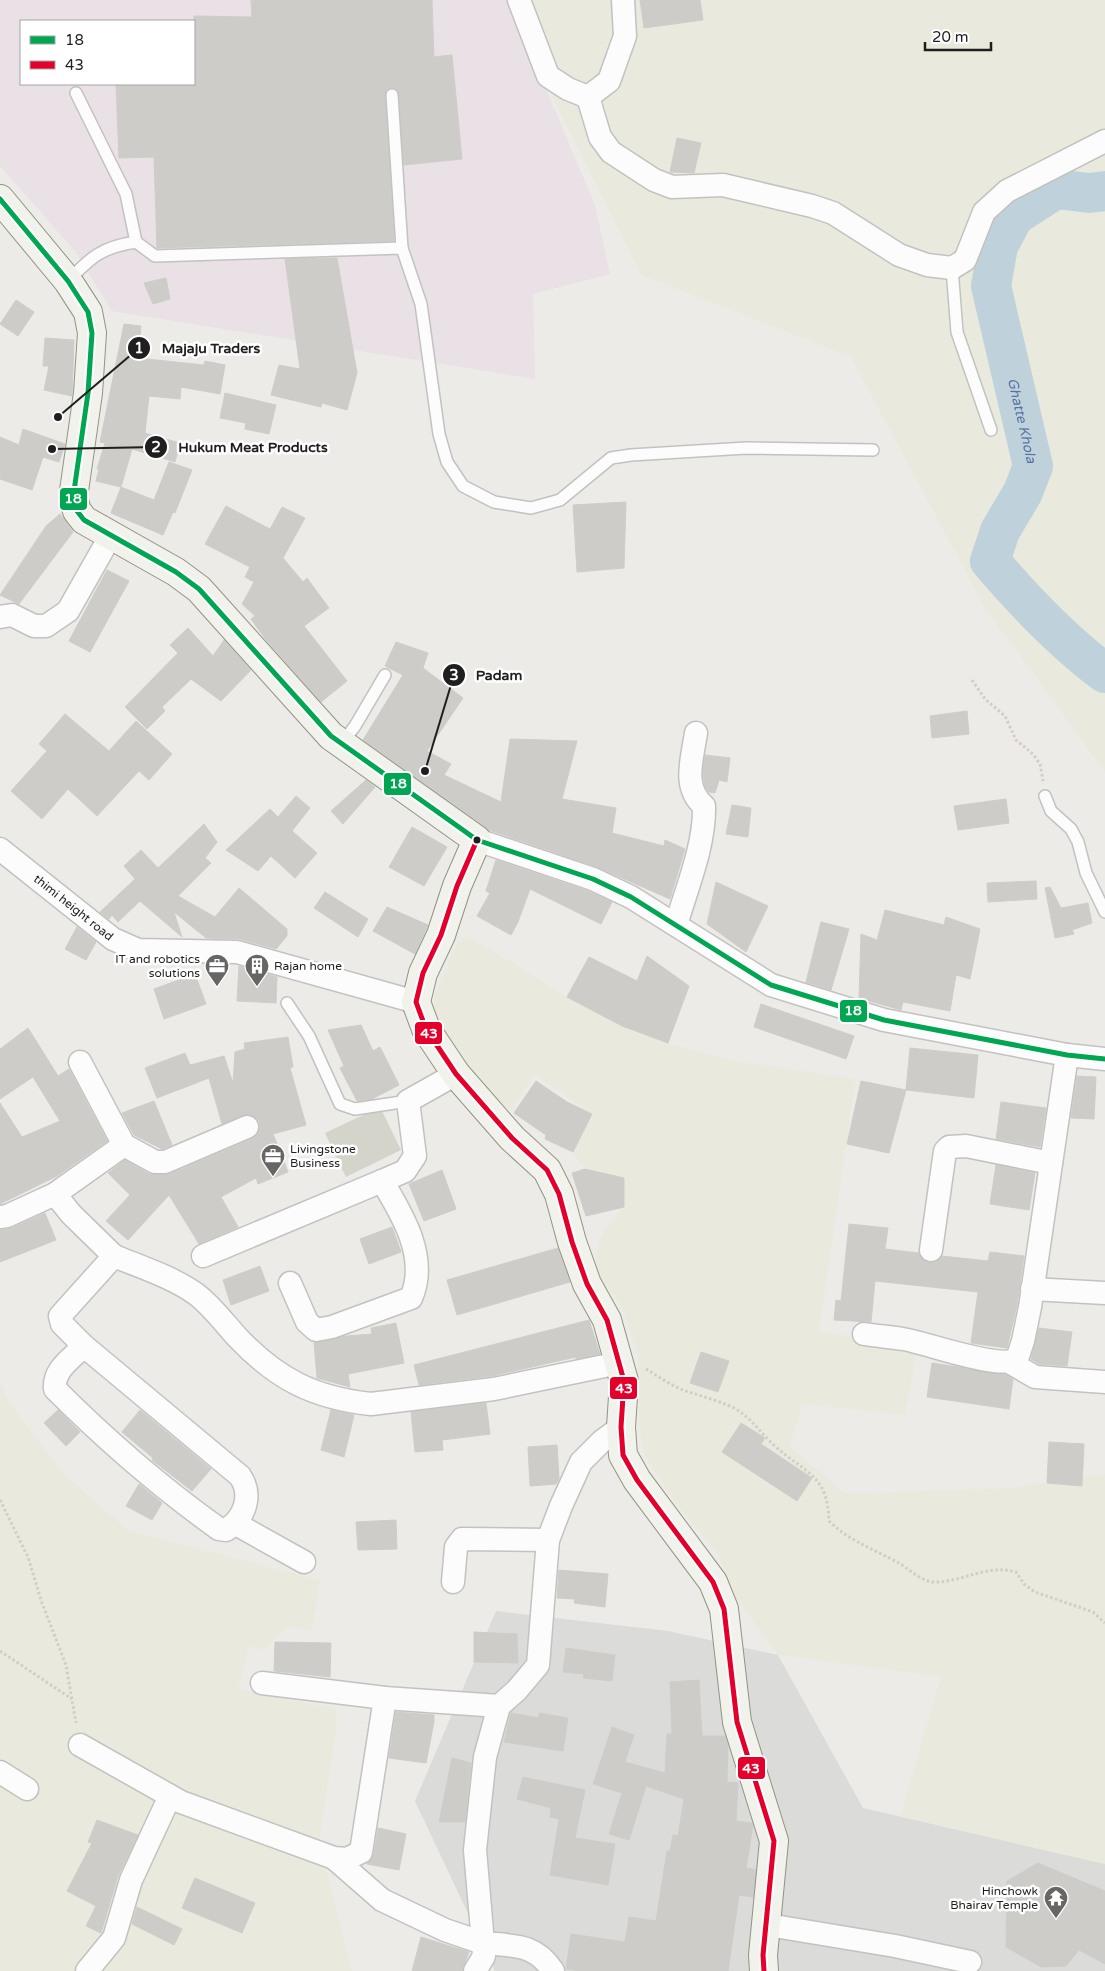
<svg xmlns="http://www.w3.org/2000/svg" width="1105" height="1971" viewBox="0 0 1105 1971" font-family="'Varela Round',sans-serif">
<rect width="100%" height="100%" fill="#ecebe8"/>
<path fill="#dbdbd9" d="M 496,1611 L 668,1631 L 778,1655 L 863,1808 L 1105,1864 L 1105,1971 L 495,1971 L 415,1801 Z"/>
<path fill="#e9e1e5" fill-rule="evenodd" d="M 0,0 L 508,0 L 595,205 L 610,274 L 533,294 L 535,379 L 112,311 L 75,251 L 0,166 ZM 21,21 L 194,21 L 194,84 L 21,84 Z"/>
<path fill="#d4d4cb" d="M 380,1107 L 401,1150 L 346,1177 L 325,1133 Z"/>
<g fill="#e9eadd">
<path d="M 508,0 L 1105,0 L 1105,772 L 985,608 L 851,357 L 641,275 L 559,111 Z"/>
<path d="M 466,936 L 500,955 L 567,997 L 621,1025 L 668,1043 L 730,1060 L 856,1079 L 819,1332 L 918,1344 L 905,1415 L 802,1404 L 790,1446 L 844,1493 L 1009,1488 L 1105,1474 L 1105,1864 L 900,1816 L 941,1677 L 778,1655 L 736,1598 L 718,1555 L 671,1497 L 643,1452 L 639,1425 L 638,1357 L 623,1309 L 593,1268 L 601,1236 L 624,1204 L 624,1179 L 585,1169 L 573,1152 L 592,1114 L 534,1075 L 511,1111 L 495,1097 L 465,1063 L 441,1031 L 434,1014 L 435,992 L 457,944 Z"/>
<path d="M 0,1382 L 11,1404 L 64,1474 L 129,1531 L 320,1580 L 312,1630 L 287,1627 L 264,1650 L 249,1646 L 238,1689 L 336,1709 L 337,1722 L 319,1844 L 352,1971 L 0,1971 Z"/>
</g>
<g fill="none" stroke-linecap="round" stroke-linejoin="round">
<path stroke="#bfd2db" stroke-width="40" id="s1" d="M 1105,191 L 1089,193 L 1056,189 L 1014,216 L 998,246 L 991,286 L 1033,466 L 1023,492 L 1000,531 L 990,561 C 1025,602 1062,641 1105,673"/>
</g>
<g fill="#cdccc9" stroke="#cfcdc9">
<path d="M 251,0 L 432,0 L 434,57 L 452,55 L 462,159 L 404,165 L 399,94 L 395,88 L 387,89 L 385,95 L 394,241 L 157,248 L 154,157 L 119,158 L 116,84 L 194,84 L 194,16 L 252,17 Z"/>
<path d="M 640,0 L 700,0 L 703,20 L 644,28 Z"/>
<path d="M 677,138 L 701,143 L 694,173 L 670,172 Z"/>
<path d="M 337,258 L 357,373 L 347,410 L 322,403 L 321,407 L 271,395 L 279,365 L 300,369 L 285,259 Z"/>
<path d="M 166,278 L 170,299 L 153,304 L 144,283 Z"/>
<path d="M 16,300 L 34,312 L 18,336 L 0,324 Z"/>
<path d="M 124,324 L 141,326 L 138,358 L 204,365 L 205,361 L 225,365 L 220,394 L 181,387 L 180,399 L 149,396 L 145,433 L 180,443 L 175,462 L 132,449 L 121,487 L 96,481 L 99,469 L 97,469 L 105,443 L 100,442 Z"/>
<path d="M 45,338 L 74,340 L 72,396 L 44,390 L 49,366 L 43,366 Z"/>
<path d="M 225,393 L 276,405 L 269,434 L 245,429 L 246,423 L 220,418 Z"/>
<path d="M 23,429 L 65,444 L 59,462 L 43,457 L 32,490 L 0,479 L 0,437 L 19,445 Z"/>
<path d="M 169,462 L 192,470 L 175,513 L 173,512 L 163,535 L 111,513 L 121,487 L 154,500 Z"/>
<path d="M 626,502 L 624,568 L 577,572 L 573,505 Z"/>
<path d="M 226,506 L 270,529 L 282,507 L 305,518 L 283,558 L 303,582 L 307,578 L 329,608 L 304,626 L 347,681 L 321,702 L 266,640 L 251,619 L 255,616 L 242,604 L 254,582 L 245,577 L 250,567 L 205,544 Z"/>
<path d="M 60,514 L 73,532 L 19,604 L 0,595 L 46,526 Z"/>
<path d="M 107,570 L 129,581 L 90,652 L 69,641 Z"/>
<path d="M 188,628 L 213,656 L 224,640 L 251,670 L 221,701 L 191,679 L 162,707 L 165,711 L 147,729 L 125,707 L 178,653 L 170,645 Z"/>
<path d="M 396,642 L 428,653 L 423,668 L 463,698 L 427,751 L 451,764 L 444,775 L 501,802 L 510,739 L 577,741 L 562,799 L 616,808 L 612,833 L 664,846 L 665,840 L 685,849 L 670,899 L 597,867 L 489,830 L 363,740 L 403,675 L 385,666 Z"/>
<path d="M 967,711 L 969,734 L 932,738 L 930,716 Z"/>
<path d="M 65,714 L 109,751 L 136,721 L 172,754 L 149,780 L 139,771 L 97,816 L 68,789 L 42,819 L 11,791 L 47,751 L 39,744 Z"/>
<path d="M 705,755 L 730,758 L 727,782 L 719,780 L 715,793 L 709,792 L 705,786 L 703,773 Z"/>
<path d="M 366,780 L 375,787 L 343,824 L 331,811 Z"/>
<path d="M 296,796 L 310,808 L 292,831 L 317,853 L 295,878 L 271,856 L 258,871 L 226,850 L 270,809 L 278,817 Z"/>
<path d="M 1006,799 L 1009,823 L 958,830 L 954,806 Z"/>
<path d="M 732,805 L 751,808 L 748,837 L 726,834 Z"/>
<path d="M 204,824 L 217,842 L 205,858 L 211,863 L 178,896 L 215,917 L 239,888 L 287,929 L 287,936 L 276,949 L 240,939 L 206,938 L 174,912 L 182,937 L 140,901 L 118,922 L 112,915 L 109,919 L 100,912 L 135,879 L 124,866 L 141,850 L 158,868 Z"/>
<path d="M 412,827 L 447,847 L 424,886 L 389,867 Z"/>
<path d="M 496,860 L 588,891 L 612,902 L 601,924 L 530,889 L 518,922 L 511,935 L 477,916 L 490,893 L 486,891 Z"/>
<path d="M 1036,881 L 1037,899 L 988,902 L 987,883 Z"/>
<path d="M 716,882 L 768,906 L 746,952 L 707,924 Z"/>
<path d="M 1050,887 L 1061,908 L 1088,903 L 1092,923 L 1072,930 L 1074,934 L 1055,938 L 1045,888 Z"/>
<path d="M 325,892 L 368,919 L 358,937 L 314,908 Z"/>
<path d="M 387,907 L 428,925 L 415,954 L 373,931 Z"/>
<path d="M 885,910 L 944,925 L 946,917 L 980,929 L 970,979 L 956,975 L 950,1011 L 903,1002 L 901,1010 L 859,998 L 861,934 L 877,940 Z"/>
<path d="M 821,922 L 849,929 L 831,990 L 806,982 Z"/>
<path d="M 77,927 L 96,942 L 86,960 L 65,949 Z"/>
<path d="M 647,956 L 689,986 L 668,1043 L 622,1026 L 567,997 L 589,957 L 637,981 Z"/>
<path d="M 239,966 L 277,977 L 276,1003 L 237,1001 Z"/>
<path d="M 195,974 L 206,1004 L 164,1019 L 154,989 Z"/>
<path d="M 761,1004 L 854,1036 L 846,1059 L 754,1027 Z"/>
<path d="M 361,1025 L 373,1051 L 380,1047 L 399,1085 L 372,1099 L 357,1101 L 340,1068 L 344,1066 L 328,1030 Z"/>
<path d="M 28,1028 L 58,1076 L 69,1069 L 107,1141 L 57,1176 L 0,1204 L 0,1103 L 22,1137 L 60,1121 L 33,1077 L 0,1099 L 0,1049 Z"/>
<path d="M 288,1037 L 293,1067 L 290,1068 L 306,1125 L 273,1134 L 288,1172 L 258,1184 L 256,1178 L 221,1197 L 238,1227 L 199,1244 L 169,1195 L 128,1240 L 106,1221 L 130,1195 L 108,1173 L 125,1160 L 149,1174 L 170,1174 L 252,1139 L 258,1134 L 260,1128 L 259,1121 L 249,1114 L 222,1124 L 209,1078 L 157,1098 L 145,1068 L 185,1053 L 190,1065 L 224,1056 L 233,1083 L 235,1052 L 245,1049 L 244,1043 Z"/>
<path d="M 910,1048 L 978,1055 L 974,1098 L 906,1090 Z"/>
<path d="M 1077,1076 L 1096,1077 L 1094,1119 L 1071,1118 Z"/>
<path d="M 536,1081 L 567,1102 L 592,1114 L 573,1152 L 545,1139 L 546,1135 L 514,1113 Z"/>
<path d="M 861,1081 L 906,1090 L 889,1153 L 847,1144 Z"/>
<path d="M 154,1101 L 172,1145 L 162,1149 L 134,1135 L 122,1113 Z"/>
<path d="M 1001,1102 L 1046,1108 L 1040,1147 L 996,1139 Z"/>
<path d="M 996,1165 L 1035,1173 L 1029,1210 L 990,1204 Z"/>
<path d="M 585,1169 L 624,1178 L 624,1207 L 586,1216 L 572,1173 Z"/>
<path d="M 442,1170 L 456,1209 L 424,1221 L 409,1184 Z"/>
<path d="M 45,1213 L 56,1240 L 0,1262 L 0,1230 L 12,1228 Z"/>
<path d="M 849,1224 L 888,1228 L 885,1249 L 919,1253 L 923,1260 L 929,1263 L 936,1262 L 942,1256 L 988,1261 L 990,1252 L 1024,1256 L 1017,1305 L 1007,1348 L 971,1343 L 978,1292 L 875,1281 L 871,1322 L 834,1320 L 836,1300 L 841,1301 Z"/>
<path d="M 392,1227 L 401,1252 L 369,1264 L 360,1239 Z"/>
<path d="M 558,1248 L 570,1282 L 457,1315 L 447,1280 Z"/>
<path d="M 260,1266 L 269,1291 L 231,1305 L 223,1280 Z"/>
<path d="M 589,1320 L 600,1354 L 576,1359 L 576,1357 L 492,1376 L 419,1385 L 414,1365 Z"/>
<path d="M 396,1323 L 404,1363 L 348,1374 L 350,1387 L 317,1378 L 314,1343 L 346,1336 L 372,1334 L 371,1328 Z"/>
<path d="M 1039,1328 L 1072,1332 L 1067,1366 L 1039,1364 L 1031,1359 Z"/>
<path d="M 701,1352 L 729,1361 L 718,1392 L 690,1383 Z"/>
<path d="M 932,1363 L 1005,1374 L 1013,1379 L 1009,1409 L 927,1397 Z"/>
<path d="M 486,1403 L 490,1434 L 442,1440 L 443,1450 L 415,1452 L 411,1412 Z"/>
<path d="M 58,1410 L 80,1432 L 66,1446 L 44,1423 Z"/>
<path d="M 140,1410 L 211,1469 L 192,1491 L 152,1460 L 153,1458 L 122,1432 Z"/>
<path d="M 331,1410 L 354,1415 L 344,1457 L 321,1450 Z"/>
<path d="M 741,1423 L 765,1438 L 761,1444 L 812,1478 L 797,1501 L 722,1452 Z"/>
<path d="M 1049,1442 L 1084,1444 L 1082,1486 L 1047,1483 Z"/>
<path d="M 557,1445 L 559,1479 L 556,1484 L 530,1486 L 528,1447 Z"/>
<path d="M 139,1484 L 162,1503 L 152,1520 L 126,1506 Z"/>
<path d="M 396,1520 L 397,1549 L 358,1550 L 356,1522 Z"/>
<path d="M 559,1570 L 608,1574 L 605,1607 L 574,1603 L 575,1599 L 557,1598 Z"/>
<path d="M 474,1632 L 517,1634 L 518,1663 L 474,1662 Z"/>
<path d="M 275,1642 L 331,1643 L 330,1677 L 274,1671 Z"/>
<path d="M 566,1648 L 615,1655 L 612,1681 L 583,1678 L 584,1674 L 563,1672 Z"/>
<path d="M 699,1680 L 702,1736 L 725,1736 L 728,1746 L 727,1782 L 738,1783 L 736,1821 L 752,1823 L 753,1825 L 746,1868 L 756,1870 L 753,1897 L 739,1895 L 728,1971 L 580,1971 L 566,1969 L 571,1934 L 625,1942 L 629,1917 L 656,1921 L 667,1851 L 670,1851 L 673,1835 L 678,1836 L 684,1799 L 646,1786 L 629,1840 L 609,1834 L 622,1793 L 593,1784 L 612,1727 L 634,1735 L 625,1762 L 665,1773 L 667,1734 L 672,1734 L 670,1682 Z"/>
<path d="M 396,1712 L 434,1715 L 434,1722 L 426,1763 L 389,1758 Z"/>
<path d="M 511,1713 L 539,1718 L 539,1713 L 568,1718 L 563,1751 L 504,1742 Z"/>
<path d="M 452,1758 L 471,1763 L 465,1822 L 439,1822 Z"/>
<path d="M 523,1777 L 585,1790 L 575,1838 L 615,1844 L 608,1885 L 550,1875 L 559,1819 L 550,1817 L 551,1808 L 517,1799 Z"/>
<path d="M 97,1820 L 138,1835 L 118,1876 L 101,1933 L 86,1926 L 96,1906 L 67,1891 L 92,1843 L 88,1842 Z"/>
<path d="M 378,1828 L 406,1834 L 399,1870 L 367,1864 L 374,1854 Z"/>
<path d="M 1038,1863 L 1105,1891 L 1105,1964 L 1079,1950 L 1066,1966 L 1041,1967 L 1006,1947 L 1007,1881 Z"/>
<path d="M 195,1878 L 255,1903 L 242,1933 L 182,1908 Z"/>
<path d="M 137,1907 L 182,1929 L 174,1945 L 132,1924 Z"/>
<path d="M 421,1937 L 469,1952 L 462,1971 L 412,1971 Z"/>
</g>
<g fill="none" stroke-linecap="round" stroke-linejoin="round">
<defs>
<g id="lane">
<path d="M 76,93 L 126,194 L 136,242 L 155,256 L 402,248 L 421,304 L 439,434 L 447,462 L 463,486 L 494,502 L 531,508 L 560,500 L 611,458 L 631,455 L 746,448 L 873,450"/>
<path d="M 392,95 L 402,248"/>
<path d="M 952,268 L 957,332 L 991,430"/>
<path d="M 68,281 C 91,257 102,247 136,242"/>
<path d="M 342,743 L 355,726 L 385,675"/>
<path d="M 1045,796 L 1051,811 L 1071,829 L 1078,842 L 1086,873 L 1105,912"/>
<path d="M 287,1003 L 309,1036 L 340,1104 L 355,1109 L 408,1101"/>
</g>
<g id="street">
<path d="M 519,0 L 548,76 L 568,89 L 588,97 L 600,137 L 611,152 L 654,180 L 672,187 L 723,185 L 812,206 L 833,213 L 899,255 L 927,265 L 952,268 L 965,260 L 984,212 L 1007,191 L 1105,141"/>
<path d="M 588,97 L 609,81 L 625,36 L 623,0"/>
<path d="M 0,617 L 12,615 L 34,626 L 46,626 L 68,611 L 111,535"/>
<path d="M 477,840 L 593,879 L 631,897 L 771,985 L 884,1020 L 1067,1055 L 1105,1059"/>
<path id="s2" d="M 0,849 L 113,939 L 138,950 L 237,952 L 416,1002"/>
<path d="M 676,925 C 687,887 705,845 704,806 C 682,787 692,760 696,733"/>
<path d="M 80,1062 L 124,1145"/>
<path d="M 55,1194 L 71,1214 L 114,1256 L 60,1316 L 62,1324 L 84,1346 L 240,1476 C 253,1495 245,1518 226,1530 L 219,1529 C 160,1487 106,1440 55,1389 C 53,1370 71,1359 84,1346"/>
<path d="M 0,1217 L 7,1216 L 55,1194 L 124,1145 L 155,1162 L 165,1162 L 247,1127"/>
<path d="M 931,1250 L 945,1151 L 949,1147 L 966,1146 L 1051,1163"/>
<path d="M 114,1256 C 141,1267 172,1277 196,1294 C 212,1306 225,1324 238,1338 C 277,1379 314,1398 371,1404 L 494,1389 L 619,1363"/>
<path d="M 203,1256 L 382,1181"/>
<path d="M 290,1283 L 307,1322 L 316,1330 L 332,1327 L 411,1298 C 429,1258 402,1214 382,1181 L 405,1171 L 415,1156 L 408,1101 L 456,1074"/>
<path d="M 1032,1289 L 1105,1293"/>
<path d="M 864,1334 C 877,1336 890,1337 903,1339 C 927,1343 999,1370 1017,1359 L 1023,1341 L 1030,1307 L 1067,1055"/>
<path d="M 1011,1363 L 1035,1377 L 1105,1382"/>
<path d="M 236,1524 L 304,1562"/>
<path d="M 453,1582 L 456,1547 L 462,1539 L 548,1540"/>
<path d="M 262,1683 L 385,1698 L 499,1706 L 517,1690 L 538,1665 L 548,1540 L 561,1506 L 581,1462 L 602,1441 L 621,1427"/>
<path d="M 499,1706 L 485,1757 L 475,1850 L 483,1943 C 513,1946 535,1943 553,1971"/>
<path d="M 80,1745 L 181,1802 L 334,1858 L 347,1859 L 361,1852 L 385,1698"/>
<path d="M 0,1772 L 27,1789"/>
<path d="M 334,1858 L 382,1900 L 445,1930 L 483,1943 L 484,1956 L 475,1971"/>
<path d="M 768,1925 L 895,1946 L 970,1962"/>
<path d="M 87,1971 L 114,1938 L 131,1880 L 170,1796"/>
</g>
<path id="secondary" d="M 0,199 L 68,281 L 88,312 L 92,333 L 88,393 L 73,498 L 77,511 L 84,520 L 176,572 L 199,589 L 331,736 L 477,840 L 457,886 L 441,935 L 423,973 L 416,1002 L 426,1029 L 456,1074 L 512,1138 L 547,1170 L 559,1194 L 572,1242 L 587,1284 L 607,1320 L 624,1381 L 621,1427 L 623,1455 L 637,1480 L 713,1582 L 724,1609 L 737,1722 L 774,1841 L 763,1955 L 764,1971"/>
</defs>
<use href="#lane" stroke="#c2c2c0" stroke-width="14"/>
<use href="#street" stroke="#c2c2c0" stroke-width="25"/>
<use href="#secondary" stroke="#919482" stroke-width="30"/>
<g stroke="#d5cbc8" stroke-width="3" stroke-dasharray="2.5 2.5" stroke-linecap="butt">
<path d="M 972,680 L 985,699 L 1005,716 L 1016,740 L 1033,754 L 1040,764 L 1043,781"/>
<path d="M 646,1369 C 658,1376 670,1385 683,1390 C 700,1396 717,1400 734,1408 C 752,1418 761,1434 776,1447 C 805,1473 828,1475 829,1521 C 848,1540 873,1549 897,1562 C 910,1569 922,1583 937,1582 C 964,1581 988,1564 1016,1572 L 1024,1584 L 1035,1592 L 1093,1612 L 1105,1623"/>
<path d="M 0,1500 L 28,1557 L 42,1603 L 66,1665 L 76,1723"/>
<path d="M 0,1651 L 72,1699"/>
</g>
<use href="#lane" stroke="#fcfcfc" stroke-width="11"/>
<use href="#street" stroke="#fcfcfc" stroke-width="22"/>
<use href="#secondary" stroke="#f1f2eb" stroke-width="28"/>
<defs>
<path id="bus-1" d="M 0,199 L 68,281 L 88,312 L 92,333 L 88,393 L 73,498 L 77,511 L 84,520 L 176,572 L 199,589 L 331,736 L 477,840 L 593,879 L 631,897 L 771,985 L 884,1020 L 1067,1055 L 1105,1059"/>
<path id="bus-2" d="M 477,840 L 457,886 L 441,935 L 423,973 L 416,1002 L 426,1029 L 456,1074 L 512,1138 L 547,1170 L 559,1194 L 572,1242 L 587,1284 L 607,1320 L 624,1381 L 621,1427 L 623,1455 L 637,1480 L 713,1582 L 724,1609 L 737,1722 L 774,1841 L 763,1955 L 764,1971"/>
</defs>
<use href="#bus-1" stroke="#fff" stroke-width="9"/>
<use href="#bus-2" stroke="#fff" stroke-width="9"/>
<use href="#bus-1" stroke="#00a651" stroke-width="5"/>
<use href="#bus-2" stroke="#e4002b" stroke-width="5"/>
</g>
<defs>
<symbol id="office-pin" viewBox="-11 -11 22 30"><path d="M0 17L-7.5 6A9.5 9.5 0 1 1 7.5 6Z" fill="#676665" stroke="#fff"/><path d="M-6-3h4V-5.5h4V-3h4V5H-6ZM-1-4.5V-3h2v-1.5ZM-6 0V1H6V0Z" fill="#fff"/></symbol>
<symbol id="building-pin" viewBox="-11 -11 22 30"><path d="M0 17L-7.5 6A9.5 9.5 0 1 1 7.5 6Z" fill="#676665" stroke="#fff"/><path d="M-4-6H4V6H1V3H-1V6H-4ZM-2.5-4.3h1.7v1.8h-1.7ZM.8-4.3h1.7v1.8H.8ZM-2.5-1h1.7V.8h-1.7ZM.8-1h1.7V.8H.8Z" fill="#fff"/></symbol>
<symbol id="temple-pin" viewBox="-11 -11 22 30"><path d="M0 17L-7.5 6A9.5 9.5 0 1 1 7.5 6Z" fill="#676665" stroke="#fff"/><path d="M0-6L5-2H3V0L6.5 2.5H4V6H1.5V3h-3V6H-4V2.5H-6.5L-3 0V-2H-5Z" fill="#fff"/></symbol>
</defs>
<g fill-rule="evenodd">
<use href="#office-pin" x="203" y="952" width="28" height="38"/>
<use href="#building-pin" x="243" y="952" width="28" height="38"/>
<use href="#office-pin" x="259" y="1142" width="28" height="38"/>
<use href="#temple-pin" x="1042" y="1884" width="28" height="38"/>
</g>
<circle fill="#1f1f1f" stroke="#fff" stroke-width="2" cx="477" cy="840" r="4.5"/>
<g text-anchor="middle" dominant-baseline="central" stroke-width="5" stroke-linejoin="round" paint-order="stroke">
<g font-size="12" fill="#1f1f1f" stroke="#fff">
<text stroke="none"><textPath href="#s2" startOffset="94">thimi height road</textPath></text>
</g>
<g font-size="12" fill="#1f1f1f" stroke="#fff" text-anchor="end">
<text x="200" y="959">IT and robotics<tspan x="200" dy="14">solutions</tspan></text>
<text x="274" y="966" text-anchor="start">Rajan home</text>
<text x="290" y="1149" text-anchor="start">Livingstone<tspan x="290" dy="14">Business</tspan></text>
<text x="1038" y="1891">Hinchowk<tspan x="1038" dy="14">Bhairav Temple</tspan></text>
</g>
<g font-size="14" font-style="italic" fill="#5774a2" stroke="#fff">
<text stroke="none"><textPath href="#s1" startOffset="312">Ghatte Khola</textPath></text>
</g>
</g>
<path fill="none" stroke="#1f1f1f" stroke-width="2" d="M58 417L139 348M52 449L156 447M425 771L454 675"/>
<g fill="#1f1f1f" stroke="#fff" stroke-width="2">
<circle cx="58" cy="417" r="5"/>
<circle cx="52" cy="449" r="5"/>
<circle cx="425" cy="771" r="5"/>
<circle cx="139" cy="348" r="12"/>
<circle cx="156" cy="447" r="12"/>
<circle cx="454" cy="675" r="12"/>
</g>
<g font-size="15" text-anchor="middle" font-weight="bold" fill="#fff">
<text x="139" y="353">1</text>
<text x="156" y="452">2</text>
<text x="454" y="680">3</text>
</g>
<g font-size="14" text-anchor="middle" font-weight="bold" fill="#1f1f1f" stroke="#fff" stroke-width="5" stroke-linejoin="round" paint-order="stroke">
<text x="211" y="353">Majaju Traders</text>
<text x="253" y="452">Hukum Meat Products</text>
<text x="499" y="680">Padam</text>
</g>
<g stroke="#fff" stroke-width="2">
<rect x="59" y="487" width="29" height="24" rx="5" fill="#00a651"/>
<rect x="383" y="772" width="29" height="24" rx="5" fill="#00a651"/>
<rect x="839" y="999" width="29" height="24" rx="5" fill="#00a651"/>
<rect x="414" y="1021" width="29" height="24" rx="5" fill="#e4002b"/>
<rect x="609" y="1376" width="29" height="24" rx="5" fill="#e4002b"/>
<rect x="737" y="1756" width="29" height="24" rx="5" fill="#e4002b"/>
</g>
<g font-size="14" text-anchor="middle" font-weight="bold" fill="#fff">
<text x="73" y="503">18</text>
<text x="398" y="788">18</text>
<text x="853" y="1015">18</text>
<text x="429" y="1038">43</text>
<text x="624" y="1393">43</text>
<text x="751" y="1773">43</text>
</g>
<rect x="20" y="20" width="175" height="65" fill="#ffffff" stroke="#a5a5a5"/>
<rect x="30" y="36" width="25" height="8" fill="#00a651" stroke="#a5a5a5"/>
<text x="65" y="45" font-size="15" fill="#1f1f1f">18</text>
<rect x="30" y="61" width="25" height="8" fill="#e4002b" stroke="#a5a5a5"/>
<text x="65" y="70" font-size="15" fill="#1f1f1f">43</text>
<path d="M925 42v8h66v-8" fill="none" stroke="#1f1f1f" stroke-width="2.5"/>
<text x="932" y="42" font-size="15" fill="#1f1f1f" stroke="#ffffff" stroke-width="4" paint-order="stroke">20 m</text>
</svg>
